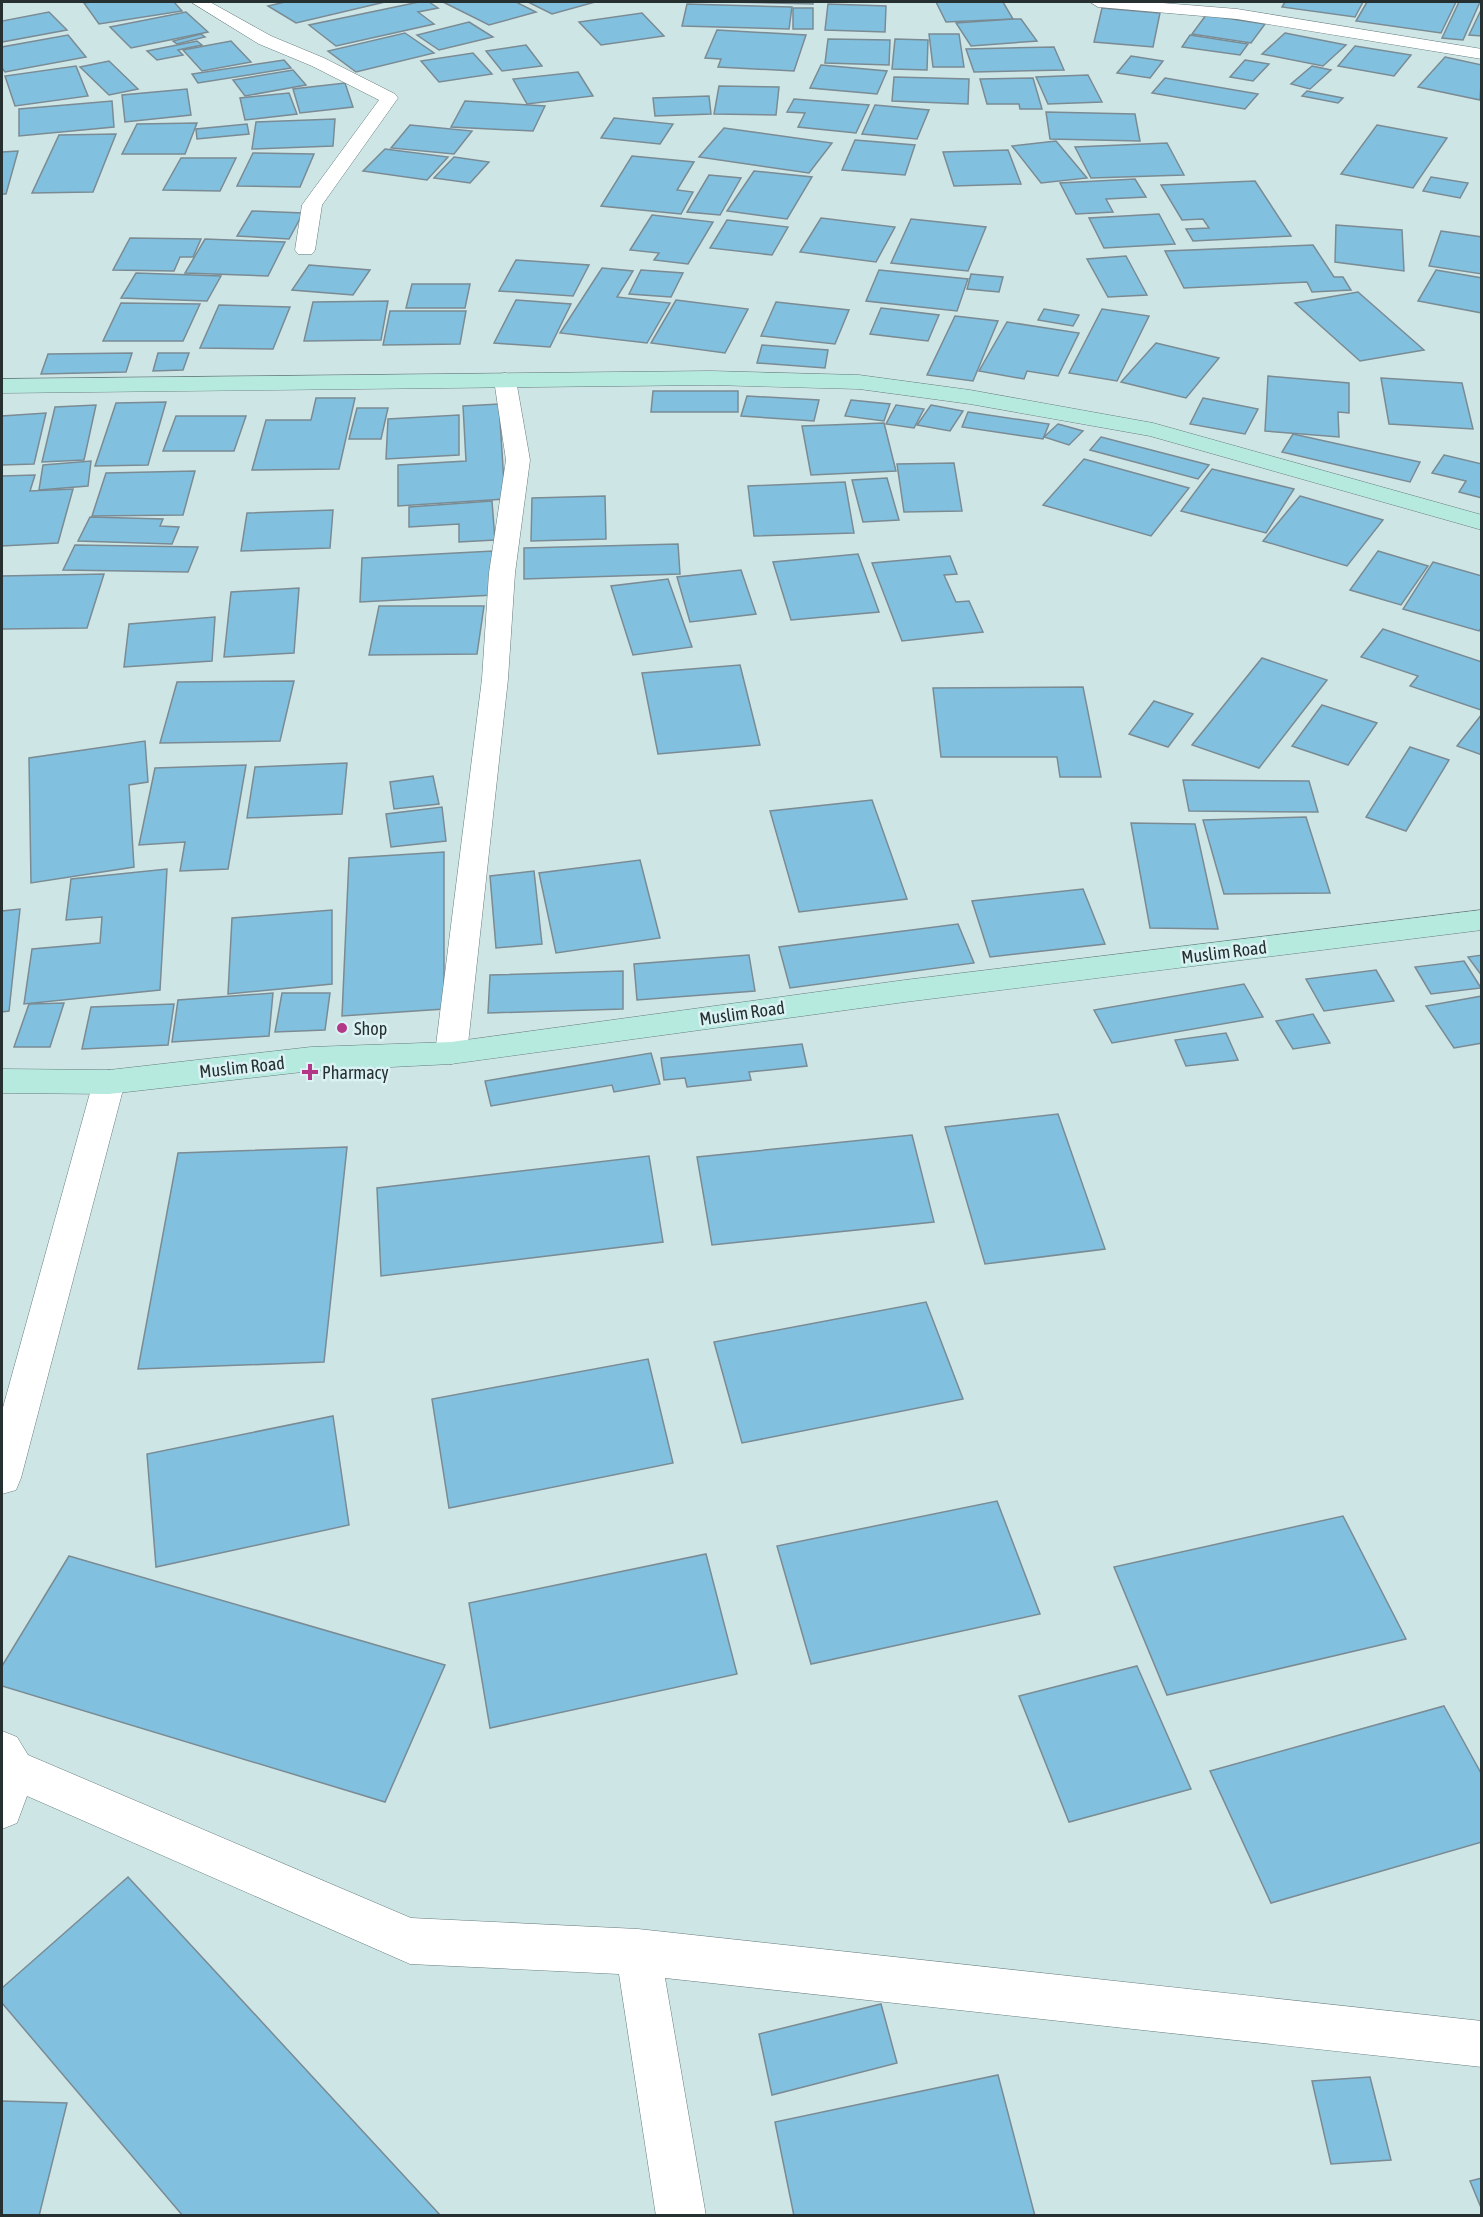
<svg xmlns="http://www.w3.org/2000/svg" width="1483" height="2217" viewBox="0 0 1483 2217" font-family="'Asap Condensed',sans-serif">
<rect width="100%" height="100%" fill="#cee5e6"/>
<g fill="#81c1df" stroke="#7a8b94" stroke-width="1.5">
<path d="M 91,2 L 174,2 L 182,11 L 99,24 L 84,3 Z"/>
<path d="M 285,2 L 385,2 L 296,23 L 268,6 Z"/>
<path d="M 419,2 L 429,2 L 438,8 L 418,12 L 434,24 L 336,46 L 309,25 Z"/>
<path d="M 443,2 L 516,2 L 536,12 L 489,25 Z"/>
<path d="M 528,2 L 595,2 L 552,14 Z"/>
<path d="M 726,2 L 813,2 L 813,4 Z"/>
<path d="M 936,2 L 1003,2 L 1013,19 L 946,22 Z"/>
<path d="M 1285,2 L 1363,2 L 1355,17 L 1282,7 Z"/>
<path d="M 1367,2 L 1456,2 L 1441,33 L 1356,21 Z"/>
<path d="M 1459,2 L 1480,2 L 1463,40 L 1442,38 Z"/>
<path d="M 687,4 L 792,7 L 789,29 L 682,26 Z"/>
<path d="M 828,4 L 886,6 L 885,32 L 825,30 Z"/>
<rect x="793" y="8" width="20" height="21"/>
<path d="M 1102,8 L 1160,13 L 1153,47 L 1094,42 Z"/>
<path d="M 1482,8 L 1482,36 L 1469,35 Z"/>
<path d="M 49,12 L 67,30 L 2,42 L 2,21 Z"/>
<path d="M 186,12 L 208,32 L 131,48 L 110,27 Z"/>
<path d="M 642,13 L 664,36 L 601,45 L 579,22 Z"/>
<path d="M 1206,15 L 1265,24 L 1251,43 L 1192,34 Z"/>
<path d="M 1014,19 L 1021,19 L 1037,41 L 971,46 L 956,23 Z"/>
<path d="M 469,22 L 493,37 L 439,50 L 417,35 Z"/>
<path d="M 717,30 L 806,35 L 794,71 L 718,67 L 721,59 L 705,58 Z"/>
<path d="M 405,33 L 434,53 L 356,72 L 328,51 Z"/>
<path d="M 1285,33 L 1346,45 L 1323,66 L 1262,54 Z"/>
<path d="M 201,34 L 205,37 L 177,44 L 173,41 Z"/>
<path d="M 929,34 L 959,34 L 964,67 L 933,67 Z"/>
<path d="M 68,35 L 86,57 L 5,72 L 2,68 L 2,47 Z"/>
<path d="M 1190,35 L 1248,44 L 1240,55 L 1182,47 Z"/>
<path d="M 828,39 L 890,40 L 889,65 L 825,63 Z"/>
<path d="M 895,39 L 928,40 L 927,70 L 892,69 Z"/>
<path d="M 197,41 L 202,45 L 178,50 L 183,55 L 157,60 L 147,51 Z"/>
<path d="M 231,41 L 251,62 L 202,71 L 183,50 Z"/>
<path d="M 526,45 L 542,66 L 502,71 L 486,51 Z"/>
<path d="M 1355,46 L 1411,55 L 1394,76 L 1338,66 Z"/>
<path d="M 1054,47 L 1064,70 L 974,72 L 966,49 Z"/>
<path d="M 473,53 L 492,74 L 439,82 L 421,61 Z"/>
<path d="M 1131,56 L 1163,61 L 1150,78 L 1117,73 Z"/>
<path d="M 1445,57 L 1482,65 L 1480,100 L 1418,87 Z"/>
<path d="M 284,60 L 291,68 L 198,83 L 192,74 Z"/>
<path d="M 1245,60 L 1269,64 L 1253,81 L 1230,77 Z"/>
<path d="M 109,61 L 138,89 L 109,95 L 80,67 Z"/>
<path d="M 821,65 L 887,71 L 877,94 L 810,88 Z"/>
<path d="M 76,66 L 88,96 L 15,106 L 5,76 Z"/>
<path d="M 1312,66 L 1331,70 L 1310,89 L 1291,84 Z"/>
<path d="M 293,70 L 306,85 L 245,96 L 233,80 Z"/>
<path d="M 578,72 L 593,96 L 527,104 L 513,79 Z"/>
<path d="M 1088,75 L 1102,102 L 1048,104 L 1036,77 Z"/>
<path d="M 894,77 L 969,79 L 968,104 L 892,101 Z"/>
<path d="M 1033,78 L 1042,109 L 1020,109 L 1019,104 L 987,104 L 980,79 Z"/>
<path d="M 1165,78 L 1258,94 L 1245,109 L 1152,93 Z"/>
<path d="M 345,83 L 353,107 L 300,113 L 293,89 Z"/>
<path d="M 719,86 L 779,87 L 776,115 L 714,114 Z"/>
<path d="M 187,89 L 191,115 L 125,122 L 122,95 Z"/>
<path d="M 1307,91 L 1343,98 L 1338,103 L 1302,96 Z"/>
<path d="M 289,93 L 297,114 L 245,120 L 240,98 Z"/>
<path d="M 709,96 L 711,114 L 655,116 L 653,98 Z"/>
<path d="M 794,99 L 869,105 L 856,133 L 798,127 L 805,113 L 787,112 Z"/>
<path d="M 112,101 L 114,127 L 19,136 L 19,109 Z"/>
<path d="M 465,101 L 545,106 L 533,131 L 451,127 Z"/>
<path d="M 875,105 L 929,110 L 917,139 L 862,134 Z"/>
<path d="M 1046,112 L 1135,114 L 1140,141 L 1050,139 Z"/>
<path d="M 614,118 L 673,124 L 660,144 L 601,138 Z"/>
<path d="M 335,119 L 333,146 L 252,149 L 256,122 Z"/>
<path d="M 197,123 L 185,154 L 122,154 L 137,124 Z"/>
<path d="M 247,124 L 249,134 L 197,139 L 196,129 Z"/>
<path d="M 410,125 L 472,131 L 454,154 L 391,148 Z"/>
<path d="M 1377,125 L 1447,138 L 1413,188 L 1341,174 Z"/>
<path d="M 724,128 L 832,143 L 809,173 L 699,157 Z"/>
<path d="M 116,134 L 93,192 L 32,193 L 59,135 Z"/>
<path d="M 855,140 L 915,145 L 905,175 L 842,170 Z"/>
<path d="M 1056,141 L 1087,178 L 1041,183 L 1012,146 Z"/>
<path d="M 1167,143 L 1184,175 L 1091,178 L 1075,147 Z"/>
<path d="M 385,149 L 448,157 L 427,180 L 363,171 Z"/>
<path d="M 1008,150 L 1021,184 L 954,186 L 943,152 Z"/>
<path d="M 18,151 L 6,194 L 2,194 L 2,152 Z"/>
<path d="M 253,153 L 314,154 L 300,187 L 237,186 Z"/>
<path d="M 632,156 L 694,162 L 677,190 L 693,192 L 681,214 L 601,206 Z"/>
<path d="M 454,157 L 489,162 L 470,183 L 434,178 Z"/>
<path d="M 181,158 L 236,158 L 220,191 L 163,190 Z"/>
<path d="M 754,171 L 812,177 L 787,219 L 727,211 Z"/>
<path d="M 709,175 L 741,178 L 720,215 L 687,212 Z"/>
<path d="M 1431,177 L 1468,183 L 1460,198 L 1423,191 Z"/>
<path d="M 1135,179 L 1146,197 L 1106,199 L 1113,212 L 1076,214 L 1060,183 Z"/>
<path d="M 1255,181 L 1291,236 L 1193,241 L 1186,229 L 1209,228 L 1203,219 L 1182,220 L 1161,185 Z"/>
<path d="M 252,211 L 303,213 L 289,239 L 237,236 Z"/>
<path d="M 1159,214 L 1175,244 L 1104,248 L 1089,218 Z"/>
<path d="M 652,215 L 713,222 L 688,264 L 654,260 L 659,253 L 630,250 Z"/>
<path d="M 821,218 L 895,227 L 876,262 L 800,252 Z"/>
<path d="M 911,219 L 986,227 L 968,271 L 891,263 Z"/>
<path d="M 727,220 L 788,227 L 772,255 L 710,248 Z"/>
<path d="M 1336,225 L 1402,230 L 1404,271 L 1335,262 Z"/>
<path d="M 1441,231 L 1482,237 L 1482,274 L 1429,266 Z"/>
<path d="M 130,238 L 201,239 L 193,257 L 180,257 L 174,271 L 113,270 Z"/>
<path d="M 205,239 L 285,242 L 268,276 L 185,273 Z"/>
<path d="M 1313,245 L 1334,277 L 1343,277 L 1351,290 L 1312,292 L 1307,282 L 1184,288 L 1165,251 Z"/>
<path d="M 1126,256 L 1147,295 L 1108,297 L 1087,259 Z"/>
<path d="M 516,260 L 589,265 L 573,296 L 499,291 Z"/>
<path d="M 309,265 L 370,270 L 353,295 L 292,290 Z"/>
<path d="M 602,268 L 633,271 L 617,297 L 670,303 L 647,343 L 560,333 Z"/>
<path d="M 641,270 L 683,273 L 671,297 L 629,294 Z"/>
<path d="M 879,270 L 968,279 L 957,311 L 866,301 Z"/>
<path d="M 1436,270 L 1482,278 L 1482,313 L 1418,301 Z"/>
<path d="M 136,273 L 221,276 L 207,301 L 121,298 Z"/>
<path d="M 971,274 L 1003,277 L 999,292 L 967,289 Z"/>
<path d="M 412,284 L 470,284 L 465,308 L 406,308 Z"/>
<path d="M 1358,292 L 1424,350 L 1360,361 L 1295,303 Z"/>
<path d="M 516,300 L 571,304 L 550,347 L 494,343 Z"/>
<path d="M 676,300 L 748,309 L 725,353 L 651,343 Z"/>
<path d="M 388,301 L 381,340 L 304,341 L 313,302 Z"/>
<path d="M 776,302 L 849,310 L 835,344 L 761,336 Z"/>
<path d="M 121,303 L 200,304 L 183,341 L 103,341 Z"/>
<path d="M 219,305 L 290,307 L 273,349 L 200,348 Z"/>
<path d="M 881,308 L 939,315 L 928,341 L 870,334 Z"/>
<path d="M 1044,309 L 1079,315 L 1073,326 L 1038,320 Z"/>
<path d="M 1102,309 L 1149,316 L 1117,381 L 1069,373 Z"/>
<path d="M 390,311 L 466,311 L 460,344 L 383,345 Z"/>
<path d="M 955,316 L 998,321 L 973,381 L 927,375 Z"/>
<path d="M 1007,322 L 1079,333 L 1058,376 L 1027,371 L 1024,379 L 979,371 Z"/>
<path d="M 1156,343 L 1219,358 L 1186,398 L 1121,382 Z"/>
<path d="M 762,345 L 828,350 L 825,368 L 757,363 Z"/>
<path d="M 132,353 L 126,372 L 41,374 L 48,354 Z"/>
<path d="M 158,353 L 189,353 L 183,370 L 153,371 Z"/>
<path d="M 1268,376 L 1349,383 L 1349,413 L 1338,412 L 1339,437 L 1265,431 Z"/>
<path d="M 1381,378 L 1462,383 L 1473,429 L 1389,424 Z"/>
<path d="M 653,391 L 738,391 L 738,412 L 651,412 Z"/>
<path d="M 747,396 L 819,400 L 814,421 L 741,416 Z"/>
<path d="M 316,398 L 355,398 L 339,469 L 252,470 L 266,420 L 311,420 Z"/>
<path d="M 1203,398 L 1258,409 L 1245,434 L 1190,424 Z"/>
<path d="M 851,400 L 890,404 L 884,421 L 845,416 Z"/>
<path d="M 166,402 L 148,465 L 95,466 L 116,403 Z"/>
<path d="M 499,404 L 505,499 L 398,506 L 398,465 L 466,461 L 463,406 Z"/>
<path d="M 96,405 L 84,460 L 42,462 L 55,407 Z"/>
<path d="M 896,405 L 924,409 L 914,428 L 886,424 Z"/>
<path d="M 931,405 L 963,411 L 950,431 L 917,425 Z"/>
<path d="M 357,408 L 388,408 L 381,439 L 349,439 Z"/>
<path d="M 968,412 L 1049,424 L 1043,439 L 962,427 Z"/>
<path d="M 46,413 L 34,464 L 2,465 L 2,416 Z"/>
<path d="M 459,415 L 459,455 L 386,459 L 388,419 Z"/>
<path d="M 176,416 L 246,416 L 234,451 L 163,451 Z"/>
<path d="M 884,423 L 896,471 L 811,475 L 802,426 Z"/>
<path d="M 1058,424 L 1083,431 L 1069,445 L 1044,437 Z"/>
<path d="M 1293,434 L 1420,462 L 1410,482 L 1282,452 Z"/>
<path d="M 1101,437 L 1209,465 L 1198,479 L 1090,450 Z"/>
<path d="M 1444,455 L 1482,464 L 1482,498 L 1459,492 L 1466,481 L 1432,473 Z"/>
<path d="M 1084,459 L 1189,488 L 1151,536 L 1043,505 Z"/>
<path d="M 91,461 L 88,486 L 39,490 L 43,465 Z"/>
<path d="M 954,463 L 962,511 L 904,512 L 897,464 Z"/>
<path d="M 1212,469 L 1294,489 L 1266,533 L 1181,511 Z"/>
<path d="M 195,471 L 183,515 L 92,516 L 106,473 Z"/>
<path d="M 35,475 L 30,491 L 73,489 L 58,543 L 2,546 L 2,476 Z"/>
<path d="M 887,478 L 899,520 L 863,522 L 852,480 Z"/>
<path d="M 845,482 L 854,533 L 754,536 L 748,486 Z"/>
<path d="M 605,496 L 606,539 L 531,541 L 532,498 Z"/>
<path d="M 1300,496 L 1383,520 L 1347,566 L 1263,541 Z"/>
<path d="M 492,501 L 495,540 L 459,542 L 459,524 L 409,527 L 409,507 Z"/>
<path d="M 333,510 L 330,548 L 241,551 L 247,513 Z"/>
<path d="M 90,517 L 163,519 L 160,526 L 179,527 L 172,544 L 78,541 Z"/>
<path d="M 678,544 L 680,574 L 524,579 L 524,548 Z"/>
<path d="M 75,545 L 198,547 L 188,572 L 63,570 Z"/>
<path d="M 493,551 L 494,595 L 360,602 L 362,558 Z"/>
<path d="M 1378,551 L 1428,566 L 1401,605 L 1350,590 Z"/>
<path d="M 858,554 L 879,612 L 791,620 L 773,562 Z"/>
<path d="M 950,556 L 957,574 L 944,575 L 956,602 L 969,601 L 983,632 L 902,641 L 872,563 Z"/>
<path d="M 1433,562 L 1482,576 L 1482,627 L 1479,631 L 1403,609 Z"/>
<path d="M 741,570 L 756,614 L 690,622 L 677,577 Z"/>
<path d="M 104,574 L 87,628 L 2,629 L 2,576 Z"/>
<path d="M 668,579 L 692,647 L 633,655 L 611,586 Z"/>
<path d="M 299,588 L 294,653 L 224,657 L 231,592 Z"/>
<path d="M 379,606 L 484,606 L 477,654 L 369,655 Z"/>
<path d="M 215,617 L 212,661 L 124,667 L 129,624 Z"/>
<path d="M 1383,629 L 1482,662 L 1481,710 L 1410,686 L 1418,676 L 1361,657 Z"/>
<path d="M 1262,658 L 1327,680 L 1259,768 L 1192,745 Z"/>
<path d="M 740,665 L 760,745 L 658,754 L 642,673 Z"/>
<path d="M 294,681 L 280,741 L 160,743 L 177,682 Z"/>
<path d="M 1083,687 L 1101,777 L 1060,777 L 1057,757 L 941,757 L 933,688 Z"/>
<path d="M 1154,701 L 1193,714 L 1168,747 L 1129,734 Z"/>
<path d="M 1322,705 L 1377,723 L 1348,765 L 1292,746 Z"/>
<path d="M 1482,714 L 1482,755 L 1457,746 Z"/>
<path d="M 145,741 L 148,782 L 129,785 L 134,867 L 31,883 L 29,758 Z"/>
<path d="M 1410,747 L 1449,760 L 1406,831 L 1366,817 Z"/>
<path d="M 347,763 L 342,814 L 247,818 L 255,767 Z"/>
<path d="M 246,765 L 228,869 L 180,871 L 185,842 L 139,845 L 155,768 Z"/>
<path d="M 433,776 L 439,804 L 394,809 L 390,782 Z"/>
<path d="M 1183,780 L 1309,781 L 1318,812 L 1189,811 Z"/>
<path d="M 872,800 L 907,899 L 799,912 L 770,811 Z"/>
<path d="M 442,807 L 446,841 L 391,847 L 386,814 Z"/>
<path d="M 1306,817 L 1330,893 L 1224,894 L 1203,820 Z"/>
<path d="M 1131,823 L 1195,824 L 1218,929 L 1150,928 Z"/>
<path d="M 444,852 L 444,1009 L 342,1016 L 349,858 Z"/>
<path d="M 640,860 L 660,938 L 556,953 L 539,873 Z"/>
<path d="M 167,869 L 160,990 L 24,1004 L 32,949 L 100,943 L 102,917 L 66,920 L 71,879 Z"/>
<path d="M 534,871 L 542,944 L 496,948 L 490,876 Z"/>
<path d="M 1083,889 L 1105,944 L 990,957 L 972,901 Z"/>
<path d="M 20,909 L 9,1011 L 2,1012 L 2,911 Z"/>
<path d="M 332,910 L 332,984 L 228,994 L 232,918 Z"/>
<path d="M 958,924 L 974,963 L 790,988 L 779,947 Z"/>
<path d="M 749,955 L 755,991 L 637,1000 L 634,964 Z"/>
<path d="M 1482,955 L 1482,976 L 1468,957 Z"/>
<path d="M 1464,961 L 1481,988 L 1431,994 L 1415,967 Z"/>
<path d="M 1376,970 L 1394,1001 L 1324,1011 L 1306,979 Z"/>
<path d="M 623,971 L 623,1009 L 488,1013 L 490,975 Z"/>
<path d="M 1244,984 L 1263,1017 L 1112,1043 L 1094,1010 Z"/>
<path d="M 273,993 L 269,1036 L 172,1042 L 178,1000 Z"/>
<path d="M 282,993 L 330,993 L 325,1030 L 275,1032 Z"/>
<path d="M 1482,996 L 1482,1043 L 1454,1048 L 1426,1006 Z"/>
<path d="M 64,1003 L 50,1047 L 14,1047 L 29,1004 Z"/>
<path d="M 174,1004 L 168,1045 L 82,1049 L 91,1007 Z"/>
<path d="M 1313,1014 L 1330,1043 L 1293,1049 L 1276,1021 Z"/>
<path d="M 1226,1033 L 1238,1060 L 1186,1066 L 1175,1040 Z"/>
<path d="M 802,1044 L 807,1066 L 749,1072 L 751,1080 L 687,1087 L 685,1078 L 664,1080 L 661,1058 Z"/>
<path d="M 651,1053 L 660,1084 L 614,1092 L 612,1085 L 491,1106 L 485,1081 Z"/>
<path d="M 1058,1114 L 1105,1249 L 985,1264 L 945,1127 Z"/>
<path d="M 912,1135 L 934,1222 L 712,1245 L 697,1157 Z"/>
<path d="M 347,1147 L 324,1362 L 138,1369 L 178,1153 Z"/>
<path d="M 649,1156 L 663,1242 L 381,1276 L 377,1188 Z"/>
<path d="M 926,1302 L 963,1399 L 742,1443 L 714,1342 Z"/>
<path d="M 648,1359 L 673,1463 L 449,1508 L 432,1399 Z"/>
<path d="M 333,1416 L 349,1525 L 156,1567 L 147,1454 Z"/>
<path d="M 997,1501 L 1040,1614 L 811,1664 L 777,1546 Z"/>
<path d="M 1343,1516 L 1406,1639 L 1167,1695 L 1114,1567 Z"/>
<path d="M 706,1554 L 737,1674 L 490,1728 L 469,1603 Z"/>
<path d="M 69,1556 L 445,1665 L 385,1802 L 2,1686 L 2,1666 Z"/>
<path d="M 1137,1666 L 1191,1789 L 1069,1822 L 1019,1696 Z"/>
<path d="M 1444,1706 L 1482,1775 L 1482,1842 L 1271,1903 L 1210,1771 Z"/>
<path d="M 128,1877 L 441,2216 L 183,2216 L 2,2003 L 2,1988 Z"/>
<path d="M 881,2004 L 897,2063 L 772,2095 L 759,2034 Z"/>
<path d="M 998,2075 L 1035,2216 L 794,2216 L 775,2122 Z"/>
<path d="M 1370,2077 L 1391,2160 L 1331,2164 L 1312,2081 Z"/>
<path d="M 2,2101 L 67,2103 L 39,2216 L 2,2216 Z"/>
<path d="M 1482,2178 L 1482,2210 L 1470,2181 Z"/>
</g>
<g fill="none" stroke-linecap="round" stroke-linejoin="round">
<defs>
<g id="street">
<path d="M 191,2 L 210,2 L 271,36 L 324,58 L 395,94 L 398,98 L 322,205 L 315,250 L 312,254 L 298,254 L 295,250 L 302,205 L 379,100 L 312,66 L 259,44 Z"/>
<path d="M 1090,2 L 1150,2 L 1237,9 L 1482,49 L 1482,59 L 1237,19 L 1098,7 Z"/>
<path d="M 505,373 L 513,375 L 516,380 L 530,460 L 515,573 L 508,679 L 467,1053 L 462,1061 L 451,1064 L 440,1061 L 435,1053 L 482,679 L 489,573 L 506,460 L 494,380 L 497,375 Z"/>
<path d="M 109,1070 L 121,1074 L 125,1082 L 21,1478 L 16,1490 L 2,1494 L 2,1411 L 93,1082 L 97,1074 Z"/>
<path d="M 2,1731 L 17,1737 L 28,1755 L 411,1918 L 638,1929 L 1482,2021 L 1482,2067 L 665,1978 L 706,2216 L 656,2216 L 619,1974 L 410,1964 L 27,1796 L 17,1823 L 2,1829 Z"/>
</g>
<g id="secondary">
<path d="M 711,371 L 859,375 L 970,390 L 1153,423 L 1482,515 L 1482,530 L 1150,436 L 970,404 L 859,389 L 711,385 L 2,393 L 2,379 Z"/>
<path d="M 1482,910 L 1482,930 L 905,1002 L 451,1064 L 311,1071 L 109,1094 L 2,1093 L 2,1069 L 109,1070 L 311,1047 L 451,1042 L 905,980 Z"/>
</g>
</defs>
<use href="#street" stroke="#677c7e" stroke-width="1"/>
<use href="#secondary" stroke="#677c7e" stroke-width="1"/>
<use href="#street" fill="#fff" fill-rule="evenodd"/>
<use href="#secondary" fill="#b6eadf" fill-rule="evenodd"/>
</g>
<g fill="#b43787" stroke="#dbf2f4" stroke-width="2">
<circle cx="342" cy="1028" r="6"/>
<path d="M307 1063h6v6h6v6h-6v6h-6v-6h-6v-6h6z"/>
</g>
<g text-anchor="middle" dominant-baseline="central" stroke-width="5" stroke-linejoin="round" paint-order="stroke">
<g font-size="18" fill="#273031" stroke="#dbf2f4">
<text transform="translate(1224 952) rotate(-7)">Muslim Road</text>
<text transform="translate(742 1013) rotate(-8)">Muslim Road</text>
<text transform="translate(242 1067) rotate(-6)">Muslim Road</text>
</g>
<g font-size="18" fill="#273031" stroke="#dbf2f4" text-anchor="start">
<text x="354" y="1028">Shop</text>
<text x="322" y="1072">Pharmacy</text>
</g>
</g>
<rect width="1483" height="2217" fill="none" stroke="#273031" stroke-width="6"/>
</svg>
